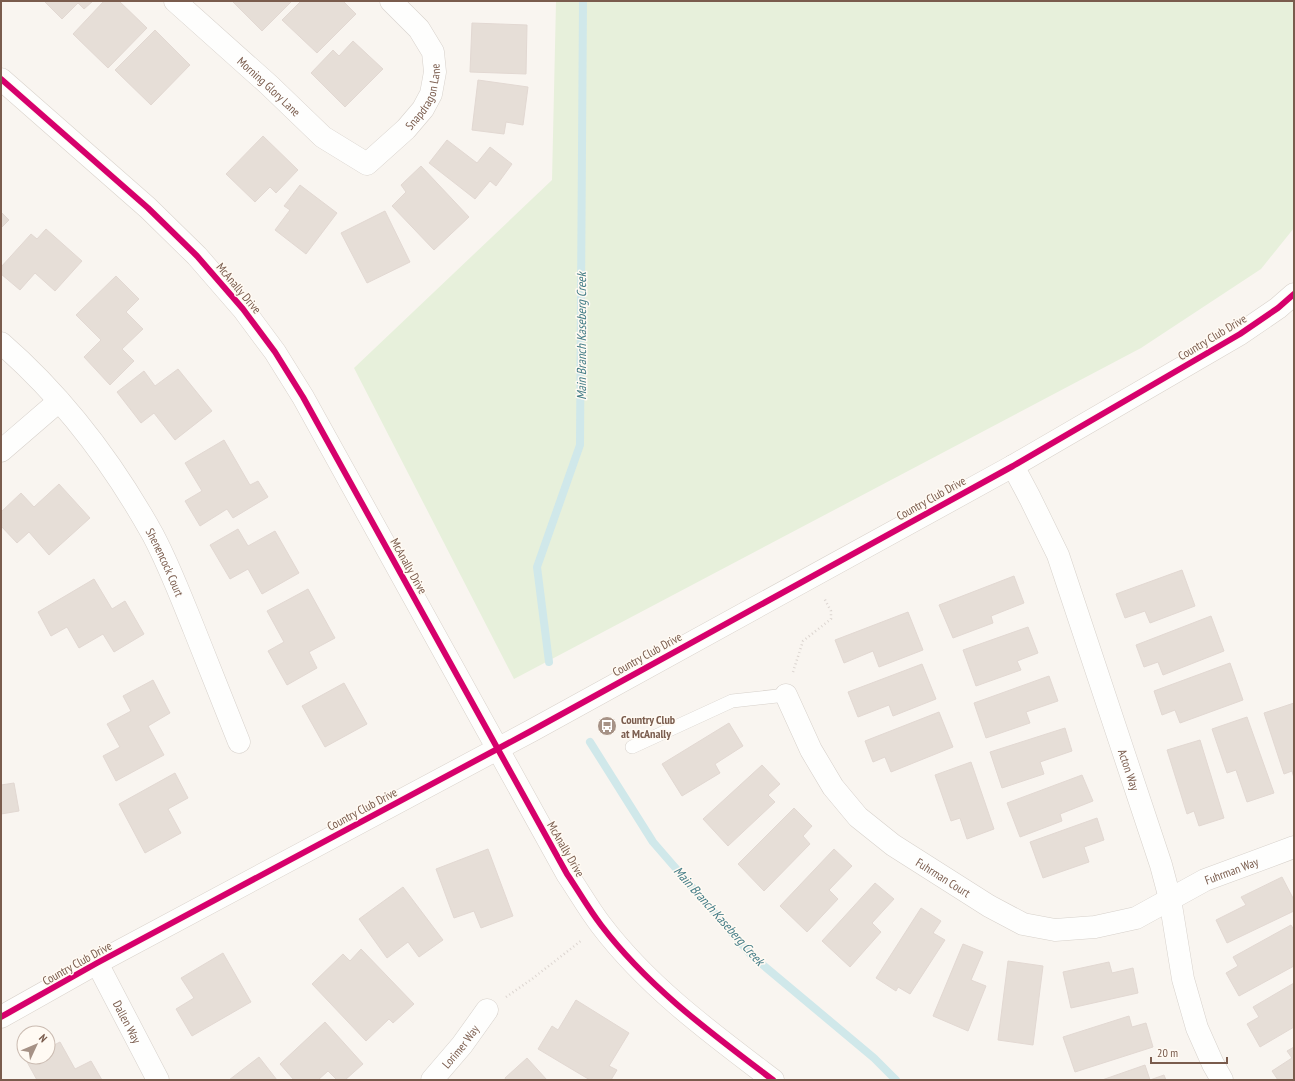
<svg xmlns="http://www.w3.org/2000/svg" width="1295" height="1081" viewBox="0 0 1295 1081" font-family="'PT Sans Narrow',sans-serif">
<rect width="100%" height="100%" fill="#f9f5f0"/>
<path fill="#e7f0db" d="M 555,1 L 1294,1 L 1294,228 L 1261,269 L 1141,348 L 514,679 L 354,368 L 552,180 L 556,2 Z"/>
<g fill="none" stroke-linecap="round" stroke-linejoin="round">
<g stroke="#d0e8ea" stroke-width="8">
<path d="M 549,662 L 537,567 L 580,445 L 583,1"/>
<path d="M 590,742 L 653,842 L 751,955 L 874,1058 L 896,1080"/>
</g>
</g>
<g fill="#e6ded7" stroke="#e2d8d2">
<path d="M 44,1 L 93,1 L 84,9 L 78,3 L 62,19 Z"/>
<path d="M 104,1 L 119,1 L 147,28 L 108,68 L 73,34 Z"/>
<path d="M 232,1 L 292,1 L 262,31 Z"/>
<path d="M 301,1 L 343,1 L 356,14 L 317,53 L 282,20 Z"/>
<path d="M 472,23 L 527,25 L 526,74 L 470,72 Z"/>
<path d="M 155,30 L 190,65 L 151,105 L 115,70 Z"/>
<path d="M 353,41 L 383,69 L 345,107 L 311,73 L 333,50 L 339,56 Z"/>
<path d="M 478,80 L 528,87 L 523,125 L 506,122 L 504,134 L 472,130 Z"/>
<path d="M 263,136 L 298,170 L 276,193 L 270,187 L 255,202 L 226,174 Z"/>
<path d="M 447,140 L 477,163 L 490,147 L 512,164 L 496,186 L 490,181 L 475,199 L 429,163 Z"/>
<path d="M 421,166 L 469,217 L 434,250 L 392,206 L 406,192 L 401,185 Z"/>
<path d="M 300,185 L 337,213 L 306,254 L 275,230 L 290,210 L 284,206 Z"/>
<path d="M 385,211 L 410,262 L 367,283 L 341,233 Z"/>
<path d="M 1,212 L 9,220 L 1,228 Z"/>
<path d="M 46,229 L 82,261 L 55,291 L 35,273 L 20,290 L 1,274 L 1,267 L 31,234 L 37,239 Z"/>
<path d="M 116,276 L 139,299 L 126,312 L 143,329 L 122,349 L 134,361 L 110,385 L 84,357 L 101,340 L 76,315 Z"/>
<path d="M 178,369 L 212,411 L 175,440 L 154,413 L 141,423 L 117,392 L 144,371 L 155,386 Z"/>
<path d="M 224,440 L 250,485 L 258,481 L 268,497 L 233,518 L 227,509 L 200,526 L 185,501 L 202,491 L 185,463 Z"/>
<path d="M 59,484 L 90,518 L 49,555 L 29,532 L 17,543 L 1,526 L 1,512 L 21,493 L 34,507 Z"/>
<path d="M 238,529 L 248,546 L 275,531 L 299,573 L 262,594 L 248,569 L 230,579 L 210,545 Z"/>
<path d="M 1182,570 L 1195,606 L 1150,623 L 1145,611 L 1125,618 L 1116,594 Z"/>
<path d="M 1014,576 L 1024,603 L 991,616 L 993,623 L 953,638 L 939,605 Z"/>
<path d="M 94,579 L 112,609 L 125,601 L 144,634 L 114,652 L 103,634 L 79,648 L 67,627 L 51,636 L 38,612 Z"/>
<path d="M 308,589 L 335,638 L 309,652 L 317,668 L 287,685 L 268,651 L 284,642 L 267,611 Z"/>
<path d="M 908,612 L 923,650 L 879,667 L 873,651 L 844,663 L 835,640 Z"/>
<path d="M 1211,616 L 1224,651 L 1163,675 L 1158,662 L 1144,667 L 1136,645 Z"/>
<path d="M 1028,627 L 1038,653 L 1017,661 L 1021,670 L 976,686 L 963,650 Z"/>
<path d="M 1230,663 L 1243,700 L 1180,723 L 1175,710 L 1162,715 L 1154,691 Z"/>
<path d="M 922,664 L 936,699 L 893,716 L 889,705 L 858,717 L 848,692 Z"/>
<path d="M 1049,676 L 1058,701 L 1026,712 L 1030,723 L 986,738 L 974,703 Z"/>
<path d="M 153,680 L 170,713 L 148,726 L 164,755 L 116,781 L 103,756 L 120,747 L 107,724 L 131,711 L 123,696 Z"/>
<path d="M 344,683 L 367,724 L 325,747 L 302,706 Z"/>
<path d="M 1294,703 L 1294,778 L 1292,771 L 1284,774 L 1264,713 Z"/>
<path d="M 939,712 L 953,747 L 891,772 L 885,757 L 873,762 L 865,741 Z"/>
<path d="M 1247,717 L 1274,793 L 1247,802 L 1236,770 L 1227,773 L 1212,729 Z"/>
<path d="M 729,723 L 743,746 L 715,764 L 720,773 L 682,796 L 662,764 Z"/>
<path d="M 1065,728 L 1072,751 L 1040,762 L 1044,774 L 1002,788 L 990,752 Z"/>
<path d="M 1200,740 L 1224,818 L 1199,826 L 1194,811 L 1187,814 L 1167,750 Z"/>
<path d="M 971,762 L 994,829 L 967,839 L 960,818 L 951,821 L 935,775 Z"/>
<path d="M 762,765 L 780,784 L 768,795 L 775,802 L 728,846 L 703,819 Z"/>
<path d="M 175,773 L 188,798 L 168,809 L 181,833 L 145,853 L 119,804 Z"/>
<path d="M 1082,775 L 1093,801 L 1060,814 L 1062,821 L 1020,837 L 1007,803 Z"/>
<path d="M 14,783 L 19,811 L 1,814 L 1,785 Z"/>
<path d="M 794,808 L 812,826 L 803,836 L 810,844 L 764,891 L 738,864 Z"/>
<path d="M 1097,818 L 1104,840 L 1084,847 L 1089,862 L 1043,878 L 1030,842 Z"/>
<path d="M 488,849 L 513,916 L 481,928 L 474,911 L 454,918 L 436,869 Z"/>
<path d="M 834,849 L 852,866 L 829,890 L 838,899 L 807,932 L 780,906 Z"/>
<path d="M 1282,877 L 1294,900 L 1294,911 L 1227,943 L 1216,920 L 1246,905 L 1241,897 Z"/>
<path d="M 875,883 L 894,899 L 872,923 L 881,932 L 850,967 L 822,941 Z"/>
<path d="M 403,887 L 443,940 L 419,957 L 408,942 L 387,958 L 359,919 Z"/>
<path d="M 921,908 L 941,921 L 933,933 L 945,940 L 910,994 L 898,987 L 896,991 L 876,978 Z"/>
<path d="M 1291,925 L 1294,930 L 1294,966 L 1239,996 L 1226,973 L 1238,966 L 1233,957 Z"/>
<path d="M 963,944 L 983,952 L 971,980 L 986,986 L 968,1031 L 933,1016 Z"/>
<path d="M 361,949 L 414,1004 L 393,1023 L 389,1019 L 366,1041 L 312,984 L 343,954 L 350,961 Z"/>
<path d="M 223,953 L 251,1002 L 192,1036 L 176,1009 L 194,998 L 181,978 Z"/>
<path d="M 1008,961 L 1043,966 L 1033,1045 L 998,1040 Z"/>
<path d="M 1109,962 L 1112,973 L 1133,968 L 1138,993 L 1071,1008 L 1063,972 Z"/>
<path d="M 1294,983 L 1294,1027 L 1260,1047 L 1247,1024 L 1259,1017 L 1253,1007 Z"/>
<path d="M 576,1000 L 629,1033 L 609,1066 L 617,1070 L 611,1080 L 590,1080 L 538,1049 L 552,1026 L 558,1030 Z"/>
<path d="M 1129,1016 L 1132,1027 L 1146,1023 L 1153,1047 L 1075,1072 L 1063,1037 Z"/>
<path d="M 325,1022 L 363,1064 L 345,1080 L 337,1080 L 328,1071 L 318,1080 L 294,1080 L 280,1064 Z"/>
<path d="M 60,1042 L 75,1069 L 91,1061 L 102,1080 L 37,1080 L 26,1060 L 32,1057 L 48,1057 L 48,1048 Z"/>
<path d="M 1294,1047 L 1294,1080 L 1278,1080 L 1272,1071 L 1292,1058 L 1287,1051 Z"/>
<path d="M 259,1057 L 277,1080 L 229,1080 Z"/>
<path d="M 527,1058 L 547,1080 L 506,1080 L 505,1078 Z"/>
<path d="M 1145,1065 L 1150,1080 L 1164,1075 L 1166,1080 L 1102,1080 Z"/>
</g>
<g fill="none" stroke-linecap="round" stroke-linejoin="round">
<defs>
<path id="lane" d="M 632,747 L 732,701 L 786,695"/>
<g id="street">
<path id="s1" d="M 175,1 L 269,85 L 323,137 L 367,164 L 406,129 L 423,109 L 431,94 L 435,72 L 433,52 L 419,29 L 391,1"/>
<path id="s2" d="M 1,343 C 62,396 113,463 153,535 C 169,565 181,597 194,629 C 209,667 224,704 239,742"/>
<path d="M 1,451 L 59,401"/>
<path id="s3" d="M 1013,466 L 1030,498 L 1058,555 L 1161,865 L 1170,899 L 1183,979 L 1197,1028 L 1213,1064 L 1222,1080"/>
<path id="s4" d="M 786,695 L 811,750 L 833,787 L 858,817 L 893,845 L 989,906 L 1023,924 L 1055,930 L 1095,927 L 1136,918 L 1205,880 L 1294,847"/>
<path id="s5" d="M 97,963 L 158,1080"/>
<path id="s6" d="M 432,1080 L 462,1045 L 487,1010"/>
</g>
<g id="secondary">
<path d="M 1,79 L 148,208 L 197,256 L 243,309 L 275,352 L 303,397 L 567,874 C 578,890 588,908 601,925 C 648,987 711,1033 773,1080"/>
<path d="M 1,1017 L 97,963 L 531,731 L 1013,466 L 1240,334 L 1278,308 L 1294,294"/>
</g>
</defs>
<use href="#lane" stroke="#d7d1cb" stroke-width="14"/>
<use href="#street" stroke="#d7d1cb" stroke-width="23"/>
<use href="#secondary" stroke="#d9d2cb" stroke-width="23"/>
<g stroke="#dcd5d0" stroke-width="2.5" stroke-dasharray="1 3" stroke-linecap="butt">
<path d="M 793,672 L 803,641 L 831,619 L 831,611 L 824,598"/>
<path d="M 506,997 L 532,979 L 582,940"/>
</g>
<use href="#lane" stroke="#fefefd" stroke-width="13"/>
<use href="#street" stroke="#fefefd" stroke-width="22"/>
<use href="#secondary" stroke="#fefefd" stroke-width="22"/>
<defs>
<g id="cycleway">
<path d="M 1,79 L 148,208 L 197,256 L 243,309 L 275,352 L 303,397 L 567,874 C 578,890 588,908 601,925 C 648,987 711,1033 773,1080"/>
<path d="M 1,1017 L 97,963 L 531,731 L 1013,466 L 1240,334 L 1278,308 L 1294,294"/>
</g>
</defs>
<use href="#cycleway" stroke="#fffaf3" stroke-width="8"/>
<use href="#cycleway" stroke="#d6006c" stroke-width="6"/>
</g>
<defs>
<symbol id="bus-disc" viewBox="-11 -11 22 22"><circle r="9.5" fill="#a69286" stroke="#fffaf3"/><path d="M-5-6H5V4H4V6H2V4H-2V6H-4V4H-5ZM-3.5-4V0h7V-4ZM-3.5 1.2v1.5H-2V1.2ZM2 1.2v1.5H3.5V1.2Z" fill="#fff"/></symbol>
</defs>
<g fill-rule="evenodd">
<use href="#bus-disc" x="596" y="715" width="22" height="22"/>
</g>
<g text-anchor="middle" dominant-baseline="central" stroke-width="3" stroke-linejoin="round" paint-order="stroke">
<g font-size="12" fill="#7a5c4d" stroke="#fffaf3">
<text stroke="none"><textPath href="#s1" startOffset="127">Morning Glory Lane</textPath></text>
<text stroke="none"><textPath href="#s1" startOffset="343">Snapdragon Lane</textPath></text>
<text transform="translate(239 288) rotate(50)">McAnally Drive</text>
<text transform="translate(1212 337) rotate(-31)">Country Club Drive</text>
<text transform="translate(931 498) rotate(-29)">Country Club Drive</text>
<text stroke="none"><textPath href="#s2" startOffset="276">Shenencock Court</textPath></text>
<text transform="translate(409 566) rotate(61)">McAnally Drive</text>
<text transform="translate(647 654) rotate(-29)">Country Club Drive</text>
<text stroke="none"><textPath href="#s3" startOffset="326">Acton Way</textPath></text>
<text transform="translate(362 809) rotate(-28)">Country Club Drive</text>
<text transform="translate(566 849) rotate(60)">McAnally Drive</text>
<text stroke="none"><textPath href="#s4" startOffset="561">Fuhrman Way</textPath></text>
<text stroke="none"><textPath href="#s4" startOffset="247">Fuhrman Court</textPath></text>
<text transform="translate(77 963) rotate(-29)">Country Club Drive</text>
<text stroke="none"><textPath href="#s5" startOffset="66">Dallen Way</textPath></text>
<text stroke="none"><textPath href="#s6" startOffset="44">Lorimer Way</textPath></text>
</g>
<g font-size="12" font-weight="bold" fill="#7a5c4d" stroke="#fffaf3" text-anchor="start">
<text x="621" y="719">Country Club<tspan x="621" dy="14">at McAnally</tspan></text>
</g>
<g font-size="13" font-style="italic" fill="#437c86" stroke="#fffaf3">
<text transform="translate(581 336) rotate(-90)">Main Branch Kaseberg Creek</text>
<text transform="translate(719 916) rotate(48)">Main Branch Kaseberg Creek</text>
</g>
</g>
<rect width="1295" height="1081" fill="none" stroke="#7a5c4d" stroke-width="4"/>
<g transform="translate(36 1045) rotate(46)"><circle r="19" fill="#fffaf3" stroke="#cabbb1"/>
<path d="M0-3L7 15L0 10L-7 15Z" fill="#a69286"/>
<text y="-6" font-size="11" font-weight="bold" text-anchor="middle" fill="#7a5c4d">N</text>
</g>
<path d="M1151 1057v6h76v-6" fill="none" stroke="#7a5c4d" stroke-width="2"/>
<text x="1157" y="1057" font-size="12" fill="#7a5c4d" stroke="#fffaf3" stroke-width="3" paint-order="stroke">20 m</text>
</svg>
